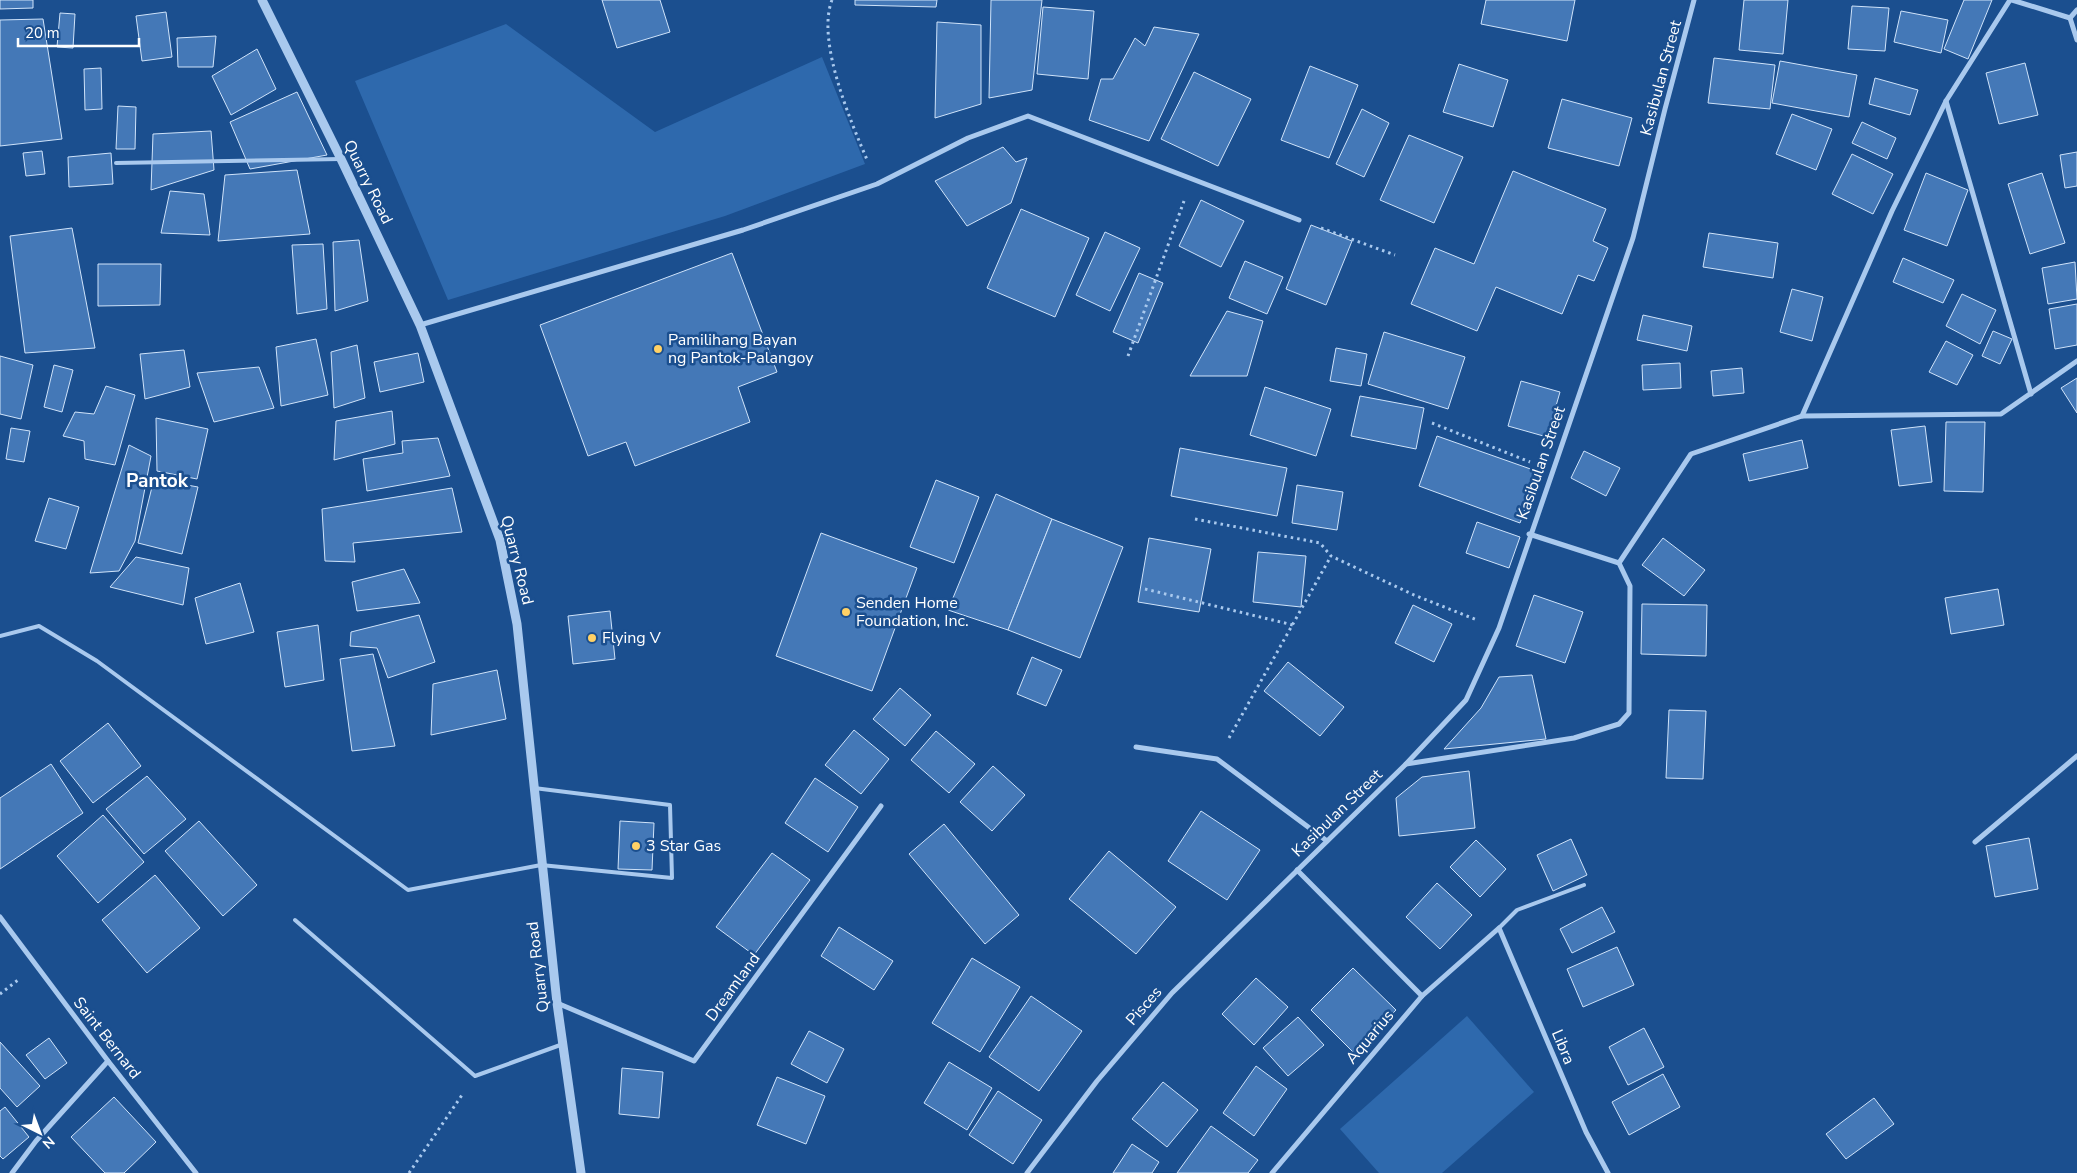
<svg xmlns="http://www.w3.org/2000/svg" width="2077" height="1173" viewBox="0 0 2077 1173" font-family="'Nunito Sans',sans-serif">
<rect width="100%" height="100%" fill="#1b4f8f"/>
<g fill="#2e69ad">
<path d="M 506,24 L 655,132 L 822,57 L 865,164 L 725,216 L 448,300 L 355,81 Z"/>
<path d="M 1467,1016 L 1534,1092 L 1442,1173 L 1379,1173 L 1340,1129 Z"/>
</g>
<g fill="#4478b7" stroke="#cfe3fa">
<path d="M 0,0 L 33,0 L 33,8 L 0,9 Z"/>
<path d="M 602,0 L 660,0 L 670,32 L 617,48 Z"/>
<path d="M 855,0 L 937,0 L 936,7 L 855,5 Z"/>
<path d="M 991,0 L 1042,0 L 1032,90 L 989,98 Z"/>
<path d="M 1486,0 L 1575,0 L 1567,41 L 1481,24 Z"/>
<path d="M 1744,0 L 1788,0 L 1783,54 L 1739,50 Z"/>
<path d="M 1964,0 L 1992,0 L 1968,59 L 1944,49 Z"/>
<path d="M 1852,6 L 1889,8 L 1885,51 L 1848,49 Z"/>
<path d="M 1043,7 L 1094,11 L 1088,79 L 1037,74 Z"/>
<path d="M 1901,11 L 1948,20 L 1941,53 L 1894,42 Z"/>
<path d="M 166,12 L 172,57 L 142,61 L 136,16 Z"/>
<path d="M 60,13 L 75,14 L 73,48 L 57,47 Z"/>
<path d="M 43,19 L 62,139 L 0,146 L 0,20 Z"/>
<path d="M 937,22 L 981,25 L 981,104 L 935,118 Z"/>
<path d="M 1154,27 L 1199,34 L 1149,141 L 1089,120 L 1101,79 L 1113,79 L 1135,38 L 1145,46 Z"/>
<path d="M 216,36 L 213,67 L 178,67 L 177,38 Z"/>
<path d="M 257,49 L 276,89 L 231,115 L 212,76 Z"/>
<path d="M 1714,58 L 1775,65 L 1770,109 L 1708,103 Z"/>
<path d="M 1780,61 L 1857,75 L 1849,117 L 1772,103 Z"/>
<path d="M 2025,63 L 2038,115 L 1999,124 L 1986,73 Z"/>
<path d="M 1459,64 L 1508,80 L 1493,127 L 1443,112 Z"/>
<path d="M 1310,66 L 1358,85 L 1329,158 L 1281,140 Z"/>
<path d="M 101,68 L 102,109 L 85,110 L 84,69 Z"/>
<path d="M 1194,72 L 1251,99 L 1218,166 L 1161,139 Z"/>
<path d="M 1875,78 L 1918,90 L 1910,115 L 1869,104 Z"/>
<path d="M 297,92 L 327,155 L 250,169 L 230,122 Z"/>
<path d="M 1562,99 L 1632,118 L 1619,166 L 1548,148 Z"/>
<path d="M 118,106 L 136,107 L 135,149 L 116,149 Z"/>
<path d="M 1362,109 L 1389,123 L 1364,177 L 1336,164 Z"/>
<path d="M 1792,114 L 1832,129 L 1816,170 L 1776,154 Z"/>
<path d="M 1862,122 L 1896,138 L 1887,159 L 1852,143 Z"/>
<path d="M 211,131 L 214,170 L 151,190 L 153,134 Z"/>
<path d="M 1409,135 L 1463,157 L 1434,223 L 1380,200 Z"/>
<path d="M 1003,147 L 1016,162 L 1027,158 L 1011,203 L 967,226 L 935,181 Z"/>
<path d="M 42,151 L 45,174 L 26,176 L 23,153 Z"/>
<path d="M 2077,152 L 2077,186 L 2065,188 L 2060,155 Z"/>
<path d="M 111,153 L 113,184 L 69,187 L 68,157 Z"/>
<path d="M 1852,154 L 1893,174 L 1873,214 L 1832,194 Z"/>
<path d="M 297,170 L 310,234 L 218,241 L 225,175 Z"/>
<path d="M 1513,171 L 1606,209 L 1593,241 L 1608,248 L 1594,281 L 1578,275 L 1562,314 L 1496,287 L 1477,331 L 1411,304 L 1435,248 L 1474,264 Z"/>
<path d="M 1926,173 L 1968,190 L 1947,246 L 1904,230 Z"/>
<path d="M 2042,173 L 2065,243 L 2030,254 L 2008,184 Z"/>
<path d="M 170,191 L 204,194 L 210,235 L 161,233 Z"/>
<path d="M 1201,200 L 1244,221 L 1221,267 L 1179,246 Z"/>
<path d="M 1021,209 L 1089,238 L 1055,317 L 987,288 Z"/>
<path d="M 1311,225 L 1352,241 L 1326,305 L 1286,289 Z"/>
<path d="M 72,228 L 95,348 L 25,353 L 10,236 Z"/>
<path d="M 1105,232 L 1140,248 L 1110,311 L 1076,295 Z"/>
<path d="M 1709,233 L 1778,243 L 1773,278 L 1703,267 Z"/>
<path d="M 359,240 L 368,301 L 335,311 L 333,242 Z"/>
<path d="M 323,244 L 327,309 L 297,314 L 292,245 Z"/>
<path d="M 732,253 L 777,372 L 738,387 L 750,422 L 635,466 L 626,442 L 588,456 L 540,325 Z"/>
<path d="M 1903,258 L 1954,280 L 1943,303 L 1893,282 Z"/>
<path d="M 1245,261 L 1283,277 L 1267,314 L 1229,298 Z"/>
<path d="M 2075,262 L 2077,299 L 2048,304 L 2042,268 Z"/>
<path d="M 98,264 L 161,264 L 160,305 L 98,306 Z"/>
<path d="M 1139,273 L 1163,283 L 1138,343 L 1113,332 Z"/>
<path d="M 1792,289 L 1823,297 L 1812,341 L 1780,332 Z"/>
<path d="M 1962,294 L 1996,310 L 1980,344 L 1946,326 Z"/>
<path d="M 2077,304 L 2077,345 L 2055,349 L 2049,309 Z"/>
<path d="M 1227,311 L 1263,321 L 1247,376 L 1190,376 Z"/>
<path d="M 1643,315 L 1692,326 L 1687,351 L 1637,340 Z"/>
<path d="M 1993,331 L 2012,339 L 2000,364 L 1982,356 Z"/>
<path d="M 1384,332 L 1465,357 L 1448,409 L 1368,384 Z"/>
<path d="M 316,339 L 328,395 L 281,406 L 276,347 Z"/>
<path d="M 1946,341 L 1973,355 L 1957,385 L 1929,372 Z"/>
<path d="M 357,345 L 365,398 L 334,408 L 331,352 Z"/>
<path d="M 1336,348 L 1367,354 L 1361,386 L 1330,381 Z"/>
<path d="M 184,350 L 190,387 L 145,399 L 140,354 Z"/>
<path d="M 418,353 L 424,382 L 380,392 L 374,362 Z"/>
<path d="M 0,356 L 33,365 L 21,419 L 0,414 Z"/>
<path d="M 1680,363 L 1681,388 L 1643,390 L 1642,365 Z"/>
<path d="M 54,365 L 73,370 L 62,412 L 44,407 Z"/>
<path d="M 259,367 L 274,408 L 214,422 L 197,373 Z"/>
<path d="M 1742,368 L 1744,393 L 1713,396 L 1711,371 Z"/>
<path d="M 2077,378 L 2077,413 L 2061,388 Z"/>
<path d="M 1521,381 L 1560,392 L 1547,437 L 1508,426 Z"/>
<path d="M 106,386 L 135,395 L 115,465 L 85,459 L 84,441 L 63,436 L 75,412 L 94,414 Z"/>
<path d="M 1265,387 L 1331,409 L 1316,456 L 1250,435 Z"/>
<path d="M 1360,396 L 1424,408 L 1416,449 L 1351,436 Z"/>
<path d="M 392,411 L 395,444 L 334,460 L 336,421 Z"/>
<path d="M 156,418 L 208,429 L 197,479 L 157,471 Z"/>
<path d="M 1946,422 L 1985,422 L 1983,492 L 1944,491 Z"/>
<path d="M 1925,426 L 1932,482 L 1899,486 L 1891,430 Z"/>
<path d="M 11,428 L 30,431 L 24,462 L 6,459 Z"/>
<path d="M 1437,436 L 1539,472 L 1520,523 L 1419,486 Z"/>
<path d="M 438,438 L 450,476 L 367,491 L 363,459 L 403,453 L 402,441 Z"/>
<path d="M 1802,440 L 1808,468 L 1749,481 L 1743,454 Z"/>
<path d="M 129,445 L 151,456 L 135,541 L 119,571 L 90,573 Z"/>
<path d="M 1180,448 L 1287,468 L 1277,516 L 1171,496 Z"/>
<path d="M 1584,451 L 1620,468 L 1606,496 L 1571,478 Z"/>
<path d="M 154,479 L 198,487 L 182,554 L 138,543 Z"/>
<path d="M 936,480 L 979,497 L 954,563 L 910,547 Z"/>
<path d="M 1297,485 L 1343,492 L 1337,530 L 1292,523 Z"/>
<path d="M 452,488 L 462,532 L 353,543 L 355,562 L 325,561 L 322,509 Z"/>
<path d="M 996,494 L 1052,519 L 1008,630 L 948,610 Z"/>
<path d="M 49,498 L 79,507 L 66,549 L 35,541 Z"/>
<path d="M 1052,519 L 1123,547 L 1080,658 L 1008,630 Z"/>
<path d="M 1477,522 L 1520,537 L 1509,568 L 1466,553 Z"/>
<path d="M 821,533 L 917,568 L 872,691 L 776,656 Z"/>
<path d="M 1149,538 L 1211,549 L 1199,612 L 1138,602 Z"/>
<path d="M 1663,538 L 1705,570 L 1684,596 L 1642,565 Z"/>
<path d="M 1258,552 L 1306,556 L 1301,607 L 1253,602 Z"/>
<path d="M 136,557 L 189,568 L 183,605 L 110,587 Z"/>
<path d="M 404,569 L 420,603 L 357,611 L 352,582 Z"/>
<path d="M 240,583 L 254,632 L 206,644 L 195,598 Z"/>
<path d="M 1998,589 L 2004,625 L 1951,634 L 1945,598 Z"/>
<path d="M 1534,595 L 1583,612 L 1565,663 L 1516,646 Z"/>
<path d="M 1642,604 L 1707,605 L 1706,656 L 1641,654 Z"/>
<path d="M 1413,605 L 1452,624 L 1434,662 L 1395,643 Z"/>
<path d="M 610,611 L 615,659 L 573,664 L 568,616 Z"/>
<path d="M 419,615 L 435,662 L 388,678 L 377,648 L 350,646 L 351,632 Z"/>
<path d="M 318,625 L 324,680 L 285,687 L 277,632 Z"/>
<path d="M 373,654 L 395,746 L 352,751 L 340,659 Z"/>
<path d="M 1032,657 L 1062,670 L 1046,706 L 1017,694 Z"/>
<path d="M 1288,662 L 1344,707 L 1320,736 L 1264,691 Z"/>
<path d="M 497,670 L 506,719 L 431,735 L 433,684 Z"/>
<path d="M 1532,675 L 1546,739 L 1444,749 L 1481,708 L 1499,677 Z"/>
<path d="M 900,688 L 931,715 L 905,746 L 873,719 Z"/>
<path d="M 1669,710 L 1706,711 L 1703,779 L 1666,778 Z"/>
<path d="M 108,723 L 141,766 L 93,803 L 60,761 Z"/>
<path d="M 854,730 L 889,759 L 861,794 L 825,765 Z"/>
<path d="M 936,731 L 975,764 L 949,793 L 911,760 Z"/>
<path d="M 51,764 L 83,813 L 0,869 L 0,798 Z"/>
<path d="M 993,766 L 1025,795 L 992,831 L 960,802 Z"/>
<path d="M 1469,771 L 1475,828 L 1399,836 L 1396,798 L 1422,777 Z"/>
<path d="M 147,776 L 186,819 L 144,854 L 106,809 Z"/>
<path d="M 815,778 L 858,807 L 828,852 L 785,823 Z"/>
<path d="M 1201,811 L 1260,850 L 1227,900 L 1168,861 Z"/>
<path d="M 103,815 L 144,862 L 98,903 L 57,856 Z"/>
<path d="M 199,821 L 257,885 L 223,916 L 165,851 Z"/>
<path d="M 620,821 L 654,823 L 652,870 L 618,869 Z"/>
<path d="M 944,824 L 1019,915 L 985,944 L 909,854 Z"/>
<path d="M 2029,838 L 2038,889 L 1995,897 L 1986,846 Z"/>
<path d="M 1571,839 L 1587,875 L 1553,891 L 1537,855 Z"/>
<path d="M 1476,840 L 1506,869 L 1480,897 L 1450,867 Z"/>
<path d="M 1109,851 L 1176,907 L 1136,954 L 1069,899 Z"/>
<path d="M 772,853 L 810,880 L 754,955 L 716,927 Z"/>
<path d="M 155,875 L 200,928 L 147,973 L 102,920 Z"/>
<path d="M 1437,883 L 1472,915 L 1440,949 L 1406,917 Z"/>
<path d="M 1602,907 L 1615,932 L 1572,953 L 1560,929 Z"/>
<path d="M 839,927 L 893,961 L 874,990 L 821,956 Z"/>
<path d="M 1617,947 L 1634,985 L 1583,1007 L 1567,969 Z"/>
<path d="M 972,958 L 1020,987 L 980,1052 L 932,1023 Z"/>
<path d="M 1353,968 L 1396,1010 L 1354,1053 L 1311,1010 Z"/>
<path d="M 1256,978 L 1288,1007 L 1254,1045 L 1222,1014 Z"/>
<path d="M 1031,996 L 1082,1031 L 1039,1091 L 989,1057 Z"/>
<path d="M 1298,1017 L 1324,1045 L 1288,1076 L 1263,1048 Z"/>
<path d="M 1644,1028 L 1664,1067 L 1628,1085 L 1609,1047 Z"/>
<path d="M 809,1031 L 844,1049 L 827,1083 L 791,1064 Z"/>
<path d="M 49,1038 L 67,1063 L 45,1079 L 26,1055 Z"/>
<path d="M 0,1042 L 40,1086 L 17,1107 L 0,1088 Z"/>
<path d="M 949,1062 L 992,1088 L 967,1130 L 924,1103 Z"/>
<path d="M 1256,1066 L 1287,1089 L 1254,1136 L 1223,1113 Z"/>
<path d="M 622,1068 L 663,1072 L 659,1118 L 619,1114 Z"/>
<path d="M 1663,1074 L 1680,1107 L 1629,1135 L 1612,1102 Z"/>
<path d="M 777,1077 L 825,1096 L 806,1144 L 757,1125 Z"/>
<path d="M 1163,1082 L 1198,1110 L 1167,1147 L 1132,1119 Z"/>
<path d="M 998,1091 L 1042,1120 L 1013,1164 L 969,1135 Z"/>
<path d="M 114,1097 L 156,1142 L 124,1173 L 105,1173 L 71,1137 Z"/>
<path d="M 1874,1098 L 1894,1124 L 1846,1159 L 1826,1134 Z"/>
<path d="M 5,1107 L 29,1137 L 3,1159 L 0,1156 L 0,1111 Z"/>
<path d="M 1211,1126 L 1258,1160 L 1248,1173 L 1177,1173 Z"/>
<path d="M 1132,1144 L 1159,1162 L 1152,1173 L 1113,1173 Z"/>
</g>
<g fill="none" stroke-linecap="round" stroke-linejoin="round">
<g stroke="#a9c9ee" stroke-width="3" stroke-dasharray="2.5 4" stroke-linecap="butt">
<path d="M 832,0 C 816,41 851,122 868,162"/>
<path d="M 1321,228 L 1395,255"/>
<path d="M 1128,356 L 1184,201"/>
<path d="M 1432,423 L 1530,462"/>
<path d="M 1195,519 L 1320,543 L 1331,556 L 1414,595 L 1477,620"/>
<path d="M 1145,589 L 1293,625"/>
<path d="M 1229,738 L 1331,556"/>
<path d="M 0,994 L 18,980"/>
<path d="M 409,1173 L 462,1095"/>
</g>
<g stroke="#a9c9ee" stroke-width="4">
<path d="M 116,163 L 341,159"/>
<path d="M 0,636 L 39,626 L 97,661 L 408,890 L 541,865 L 672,878 L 670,805 L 534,788"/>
<path d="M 295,920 L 475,1076 L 563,1044"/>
<path d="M 1499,928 L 1517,910 L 1584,885"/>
</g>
<g stroke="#a9c9ee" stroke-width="5">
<path d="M 2012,0 L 2070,18"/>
<path d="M 2070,18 L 2077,40"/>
<path d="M 2070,18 L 2077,10"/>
<path d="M 1946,101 L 2031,394"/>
<path d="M 420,325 L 743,230 L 877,184 L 968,138 L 1028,116 L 1299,220"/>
<path d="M 1802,416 L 1892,211 L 1946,101 L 2010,0"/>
<path d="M 1619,563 L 1691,454 L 1802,416 L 2001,414 L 2077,361"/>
<path d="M 1136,747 L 1217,759 L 1327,841"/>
<path d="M 1406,764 L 1574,738 L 1619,724 L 1629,713 L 1630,586 L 1619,563 L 1529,534"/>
<path d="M 1975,842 L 2077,756"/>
<path d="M 1297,870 L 1422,996"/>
<path d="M 0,917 L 108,1061 L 196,1173"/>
<path d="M 557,1003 L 694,1061 L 881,806"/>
<path d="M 12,1173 L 36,1141 L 108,1061"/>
<path d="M 1027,1173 L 1097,1081 L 1172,993 L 1406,764 L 1466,700 L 1499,628 L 1633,238 L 1665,109 L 1694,0"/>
<path d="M 1272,1173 L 1422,996 L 1499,928 L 1586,1132 L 1608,1173"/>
</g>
<path stroke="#a9c9ee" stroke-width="9" d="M 262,0 L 341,159 L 420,325 L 500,540 L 517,624 L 557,1003 L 581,1173"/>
</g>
<g fill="#ffd166" stroke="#1b4f8f" stroke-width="2">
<circle cx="658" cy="349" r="5"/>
<circle cx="846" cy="612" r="5"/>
<circle cx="592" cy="638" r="5"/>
<circle cx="636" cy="846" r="5"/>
</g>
<g text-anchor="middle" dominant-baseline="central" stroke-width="5" stroke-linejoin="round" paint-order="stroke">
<g font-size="16" fill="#fff" stroke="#1b4f8f">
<text transform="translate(1661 78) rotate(-75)">Kasibulan Street</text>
<text transform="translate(368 182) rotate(64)">Quarry Road</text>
<text transform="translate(1541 463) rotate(-71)">Kasibulan Street</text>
<text transform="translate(517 560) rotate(76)">Quarry Road</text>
<text transform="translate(1337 813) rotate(-44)">Kasibulan Street</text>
<text transform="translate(538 967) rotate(-97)">Quarry Road</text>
<text transform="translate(733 987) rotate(-54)">Dreamland</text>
<text transform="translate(1144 1006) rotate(-49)">Pisces</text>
<text transform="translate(1370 1037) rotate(-50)">Aquarius</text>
<text transform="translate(107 1038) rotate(52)">Saint Bernard</text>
<text transform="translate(1563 1047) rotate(67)">Libra</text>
</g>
<g font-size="16" fill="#fff" stroke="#1b4f8f" text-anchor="start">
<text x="668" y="340">Pamilihang Bayan<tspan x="668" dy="18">ng Pantok-Palangoy</tspan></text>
<text x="856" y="603">Senden Home<tspan x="856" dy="18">Foundation, Inc.</tspan></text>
<text x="602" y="638">Flying V</text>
<text x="646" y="846">3 Star Gas</text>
</g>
<g font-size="19" font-weight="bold" fill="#fff" stroke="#1b4f8f">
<text x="157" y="481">Pantok</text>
</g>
</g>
<g transform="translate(40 1133) rotate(138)" stroke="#1b4f8f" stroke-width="4" paint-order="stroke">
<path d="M0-4L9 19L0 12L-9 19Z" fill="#ffffff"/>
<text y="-8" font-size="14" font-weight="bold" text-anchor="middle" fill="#ffffff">N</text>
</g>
<path d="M18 38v8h121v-8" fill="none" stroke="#ffffff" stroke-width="2.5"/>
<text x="25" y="38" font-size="15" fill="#ffffff" stroke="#1b4f8f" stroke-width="4" paint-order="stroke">20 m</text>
</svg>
